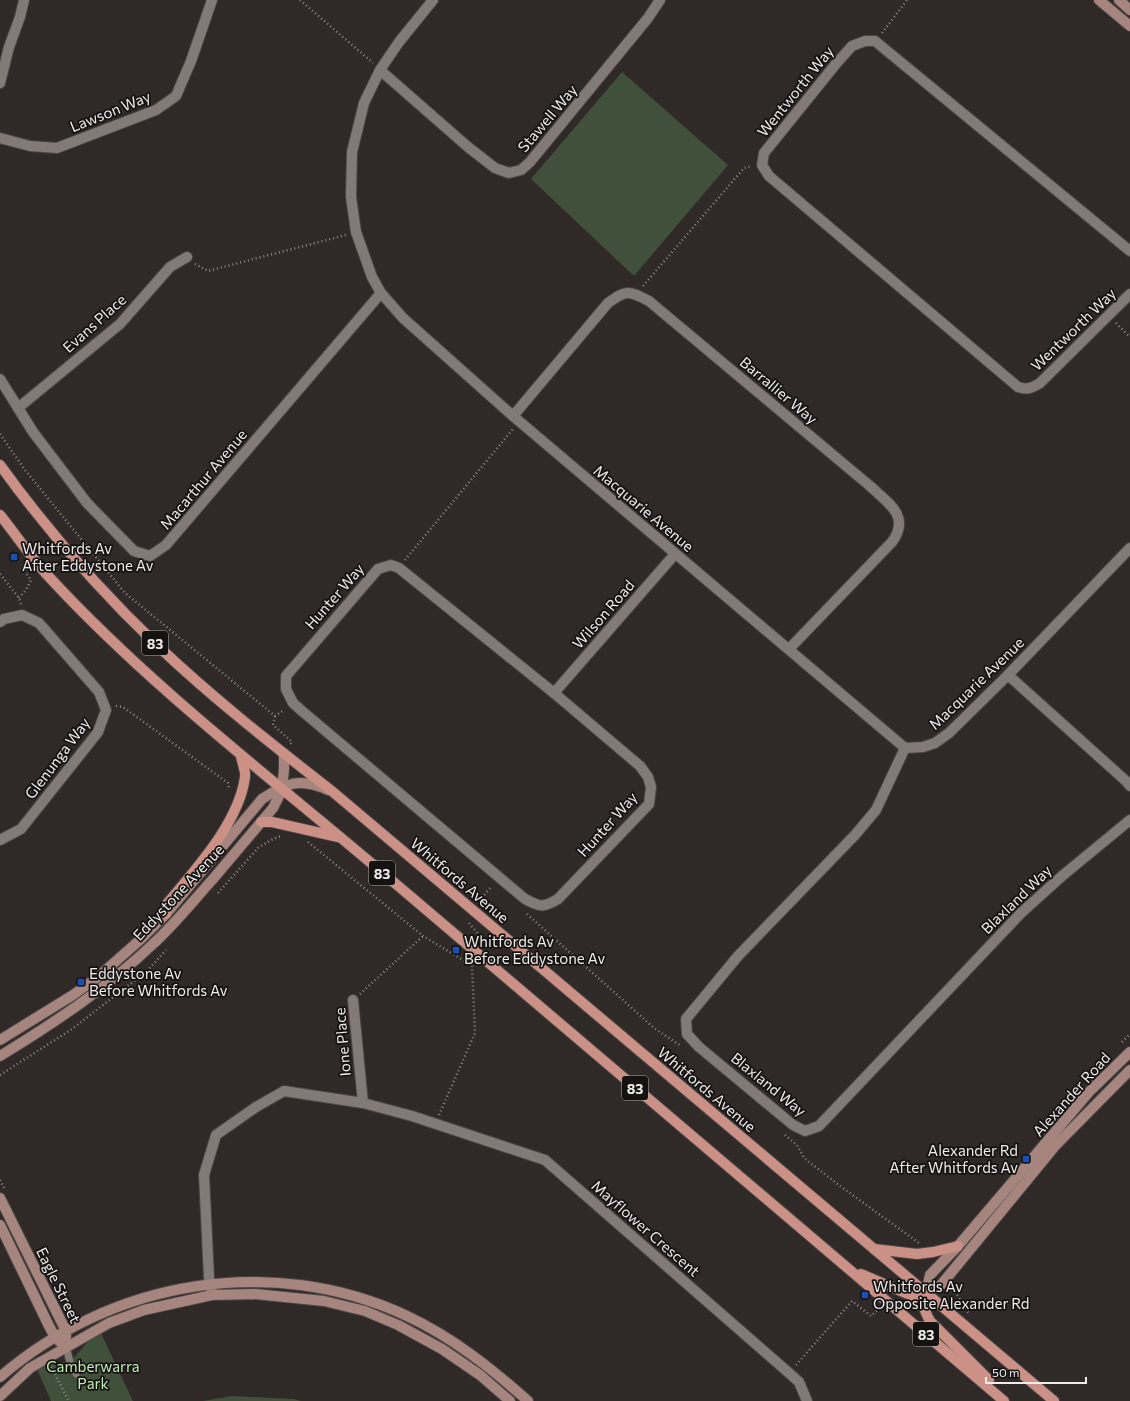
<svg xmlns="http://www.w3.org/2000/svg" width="1130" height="1401" viewBox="0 0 1130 1401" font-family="Commissioner,sans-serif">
<rect width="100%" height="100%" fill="#2f2927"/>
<g fill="#40503b">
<path d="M 622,72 L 728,165 L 634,276 L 531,179 Z"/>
<path d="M 99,1329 L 133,1401 L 51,1401 L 35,1365 L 70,1362 Z"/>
<path d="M 232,1396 L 294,1399 L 301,1401 L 203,1401 Z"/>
</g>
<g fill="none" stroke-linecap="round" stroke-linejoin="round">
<defs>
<path id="lane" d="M 66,1347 L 70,1362 L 76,1374"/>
<g id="street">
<path d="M 433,0 L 399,42 L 380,70 L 364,103 L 352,152 L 351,197 L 356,232 L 372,277 L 381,293 L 403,318 L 513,416 L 905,748 L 923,747 L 935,743 L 949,733 L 1008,675 L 1130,548"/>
<path d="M 380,70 L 468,147 L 495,168 L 509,173 L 521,170 L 530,162 L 648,18 L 660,0"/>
<path d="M 0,83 L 9,47 L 20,17 L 24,0"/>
<path d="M 0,138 L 30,146 L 57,148 L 156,110 L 176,96 L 191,61 L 212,0"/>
<path d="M 1130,251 L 875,41 L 865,41 L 852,46 L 835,65 L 764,153 L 762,165 L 769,176 L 1018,387 C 1027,390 1032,388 1040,383 L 1130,294"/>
<path d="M 0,379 L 33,432 L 87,503 L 134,551 L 150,556 L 166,545 L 381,293"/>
<path d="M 18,408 L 120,324 L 170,267 L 187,257"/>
<path d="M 513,416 L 608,303 C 626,290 628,290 649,301 L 870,486 C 888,503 911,516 892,542 L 789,649"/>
<path d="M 391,565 L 399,568 L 554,693 L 640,766 L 648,777 L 651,787 L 649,804 L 558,899 C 543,908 540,907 525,899 L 302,711 L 293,703 L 286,689 L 286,676 L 378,569 Z"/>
<path d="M 0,622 L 4,619 L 22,615 L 39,623 L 99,692 L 106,710 L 98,732 L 21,829 L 0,840"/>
<path d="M 1008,675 L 1126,781 L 1130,786"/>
<path d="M 554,693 L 675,554"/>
<path d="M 905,748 L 876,810 L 855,835 L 738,956 L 686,1019 L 687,1034 L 699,1047 L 793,1125 L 805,1131 L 819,1126 L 1021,913 L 1062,876 L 1130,820"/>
<path d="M 353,1000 L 363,1103"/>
<path d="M 212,1293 L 209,1278 L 204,1175 L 216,1135 L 256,1107 L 284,1091 L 363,1103 L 412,1116 L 545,1160 L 789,1373 L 799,1382 L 807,1401"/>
</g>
<g id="secondary">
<path d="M 1099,0 L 1130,26"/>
<path d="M 1119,0 L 1130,10"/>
<path d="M 0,1040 L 73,995 L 98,977 L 141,939 L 166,914 L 262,799 C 286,783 300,777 328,790"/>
<path d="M 0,1056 C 54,1023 108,987 153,944 C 175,924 193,901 213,879 C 233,855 253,832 273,808 L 282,790 L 284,769 L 284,754"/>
<path d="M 0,1198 L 66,1331 L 66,1337"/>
<path d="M 0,1225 L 49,1326 L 55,1337 L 60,1342"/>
<path d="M 926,1293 L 930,1275 L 958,1246 L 1089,1092 L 1130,1052"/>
<path d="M 926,1293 L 941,1285 L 1055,1146 L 1130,1070"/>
<path d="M 0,1377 C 112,1280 272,1253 407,1316 C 452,1337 491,1368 528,1401"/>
<path d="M 0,1396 L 30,1368 L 109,1323 L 144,1310 L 212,1295 L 255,1294 L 324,1301 L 365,1311 L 398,1325 L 442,1349 L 480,1375 L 510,1401"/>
</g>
<g id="primary">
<path d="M 0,465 C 47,530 100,591 159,647 C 214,699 274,746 333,792 L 1054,1401"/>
<path d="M 0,515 C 17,536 32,559 50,578 C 151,687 270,777 383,873 C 589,1050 798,1224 1004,1401"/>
<path d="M 261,822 L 272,822 L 338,837"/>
<path d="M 166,914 L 166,905 C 195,870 239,823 245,777 C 246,771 242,763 241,756"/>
<path d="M 874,1249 L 917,1254 L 933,1252 L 958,1246"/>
<path d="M 861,1274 L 910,1295 L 917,1296 L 926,1293"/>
<path d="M 926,1293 C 922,1306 924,1310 930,1321 L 989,1380"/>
</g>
</defs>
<use href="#lane" stroke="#4b4644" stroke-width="9"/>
<use href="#street" stroke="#4b4644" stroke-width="12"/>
<use href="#secondary" stroke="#4b4644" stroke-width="12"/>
<use href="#primary" stroke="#4b4644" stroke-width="12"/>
<g stroke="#8f8a88" stroke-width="2.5" stroke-dasharray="1 3" stroke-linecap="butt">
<path d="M 300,0 L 373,63"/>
<path d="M 882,33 L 907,0"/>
<path d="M 195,264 L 208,271 L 346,235"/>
<path d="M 643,286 L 744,168 L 752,166"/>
<path d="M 1116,323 L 1130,337"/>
<path d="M 0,434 L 25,470 L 125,593 L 275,716 L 284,710"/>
<path d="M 405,560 L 513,429"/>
<path d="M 0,574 L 19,598 L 21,604"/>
<path d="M 19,598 L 26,590 L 31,580 L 21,567 L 25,564"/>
<path d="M 116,706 L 123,707 L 228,783 L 229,789"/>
<path d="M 275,716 L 273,725 L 292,742 L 290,745"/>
<path d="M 308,842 L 423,936 L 468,963"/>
<path d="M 218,893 L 258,848 L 271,840 L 281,836"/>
<path d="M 479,901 L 492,886"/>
<path d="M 527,914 L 654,1028 L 681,1046"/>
<path d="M 469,923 L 489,947 L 488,948"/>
<path d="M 360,994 L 423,936"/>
<path d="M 1122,1042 L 1130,1034"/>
<path d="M 0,1075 L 72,1029 L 147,971 L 166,950"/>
<path d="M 439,1115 L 475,1033 L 472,965"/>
<path d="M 785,1135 L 797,1145 L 804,1158 L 840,1186 L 919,1243"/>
<path d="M 0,1180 L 4,1188"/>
<path d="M 951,1290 L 956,1293 L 969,1314"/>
<path d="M 65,1303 L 71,1307 L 68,1310"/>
<path d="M 796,1365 L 852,1301 L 871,1316 L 880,1308"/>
<path d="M 51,1367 L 69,1401"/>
</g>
<use href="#lane" stroke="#817a77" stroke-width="7"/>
<use href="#street" stroke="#817a77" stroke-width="10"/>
<use href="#secondary" stroke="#a6857e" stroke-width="10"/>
<use href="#primary" stroke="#cb9186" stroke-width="10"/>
</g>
<g fill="#1a4fb4" stroke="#151312" stroke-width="1.5">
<rect x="10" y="553" width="8" height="8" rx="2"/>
<rect x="452" y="946" width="8" height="8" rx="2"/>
<rect x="77" y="978" width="8" height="8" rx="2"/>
<rect x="1022" y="1155" width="8" height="8" rx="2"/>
<rect x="861" y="1291" width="8" height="8" rx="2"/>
</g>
<g text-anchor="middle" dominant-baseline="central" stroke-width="3.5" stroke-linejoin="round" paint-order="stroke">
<g fill="#151312" stroke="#aeaaa9" stroke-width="1">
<rect x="142" y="631" width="26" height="24" rx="3"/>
<rect x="369" y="861" width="26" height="24" rx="3"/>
<rect x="622" y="1076" width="26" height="24" rx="3"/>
<rect x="913" y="1322" width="26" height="24" rx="3"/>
</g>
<g font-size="14" font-weight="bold" fill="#efebea">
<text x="155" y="643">83</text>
<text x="382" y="873">83</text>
<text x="635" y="1088">83</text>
<text x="926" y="1334">83</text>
</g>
<g font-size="15" fill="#efebea" stroke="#151312">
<text transform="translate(795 91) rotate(-51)">Wentworth Way</text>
<text transform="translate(110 111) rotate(-22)">Lawson Way</text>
<text transform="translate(547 118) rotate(-50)">Stawell Way</text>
<text transform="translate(94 323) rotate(-42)">Evans Place</text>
<text transform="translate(1073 329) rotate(-44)">Wentworth Way</text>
<text transform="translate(779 390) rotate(40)">Barrallier Way</text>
<text transform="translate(203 479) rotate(-50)">Macarthur Avenue</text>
<text transform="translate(644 508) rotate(40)">Macquarie Avenue</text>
<text transform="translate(334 596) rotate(-49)">Hunter Way</text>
<text transform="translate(603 614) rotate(-49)">Wilson Road</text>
<text transform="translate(976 683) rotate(-44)">Macquarie Avenue</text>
<text transform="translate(57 758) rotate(-53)">Glenunga Way</text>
<text transform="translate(607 824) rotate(-48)">Hunter Way</text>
<text transform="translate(460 880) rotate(40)">Whitfords Avenue</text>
<text transform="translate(178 892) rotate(-47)">Eddystone Avenue</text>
<text transform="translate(1016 899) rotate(-44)">Blaxland Way</text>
<text transform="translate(342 1042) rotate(-95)">Ione Place</text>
<text transform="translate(769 1084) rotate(39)">Blaxland Way</text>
<text transform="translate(707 1089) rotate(40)">Whitfords Avenue</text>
<text transform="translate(1071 1094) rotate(-48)">Alexander Road</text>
<text transform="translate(646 1228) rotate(41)">Mayflower Crescent</text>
<text transform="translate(59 1285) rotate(64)">Eagle Street</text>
</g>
<g font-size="15" fill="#efebea" stroke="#151312" text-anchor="start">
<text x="22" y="548">Whitfords Av<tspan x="22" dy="17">After Eddystone Av</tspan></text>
<text x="464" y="941">Whitfords Av<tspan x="464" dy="17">Before Eddystone Av</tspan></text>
<text x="89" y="973">Eddystone Av<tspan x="89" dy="17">Before Whitfords Av</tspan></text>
<text x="1018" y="1150" text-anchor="end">Alexander Rd<tspan x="1018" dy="17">After Whitfords Av</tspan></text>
<text x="873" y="1286">Whitfords Av<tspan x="873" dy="17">Opposite Alexander Rd</tspan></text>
</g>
<g font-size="15" fill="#c3edb4" stroke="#151312">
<text x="93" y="1366">Camberwarra<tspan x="93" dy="17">Park</tspan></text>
</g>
</g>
<path d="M986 1377v6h100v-6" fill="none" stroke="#efebea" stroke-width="2"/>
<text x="992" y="1377" font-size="12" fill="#efebea" stroke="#151312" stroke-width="3" paint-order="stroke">50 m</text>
</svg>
